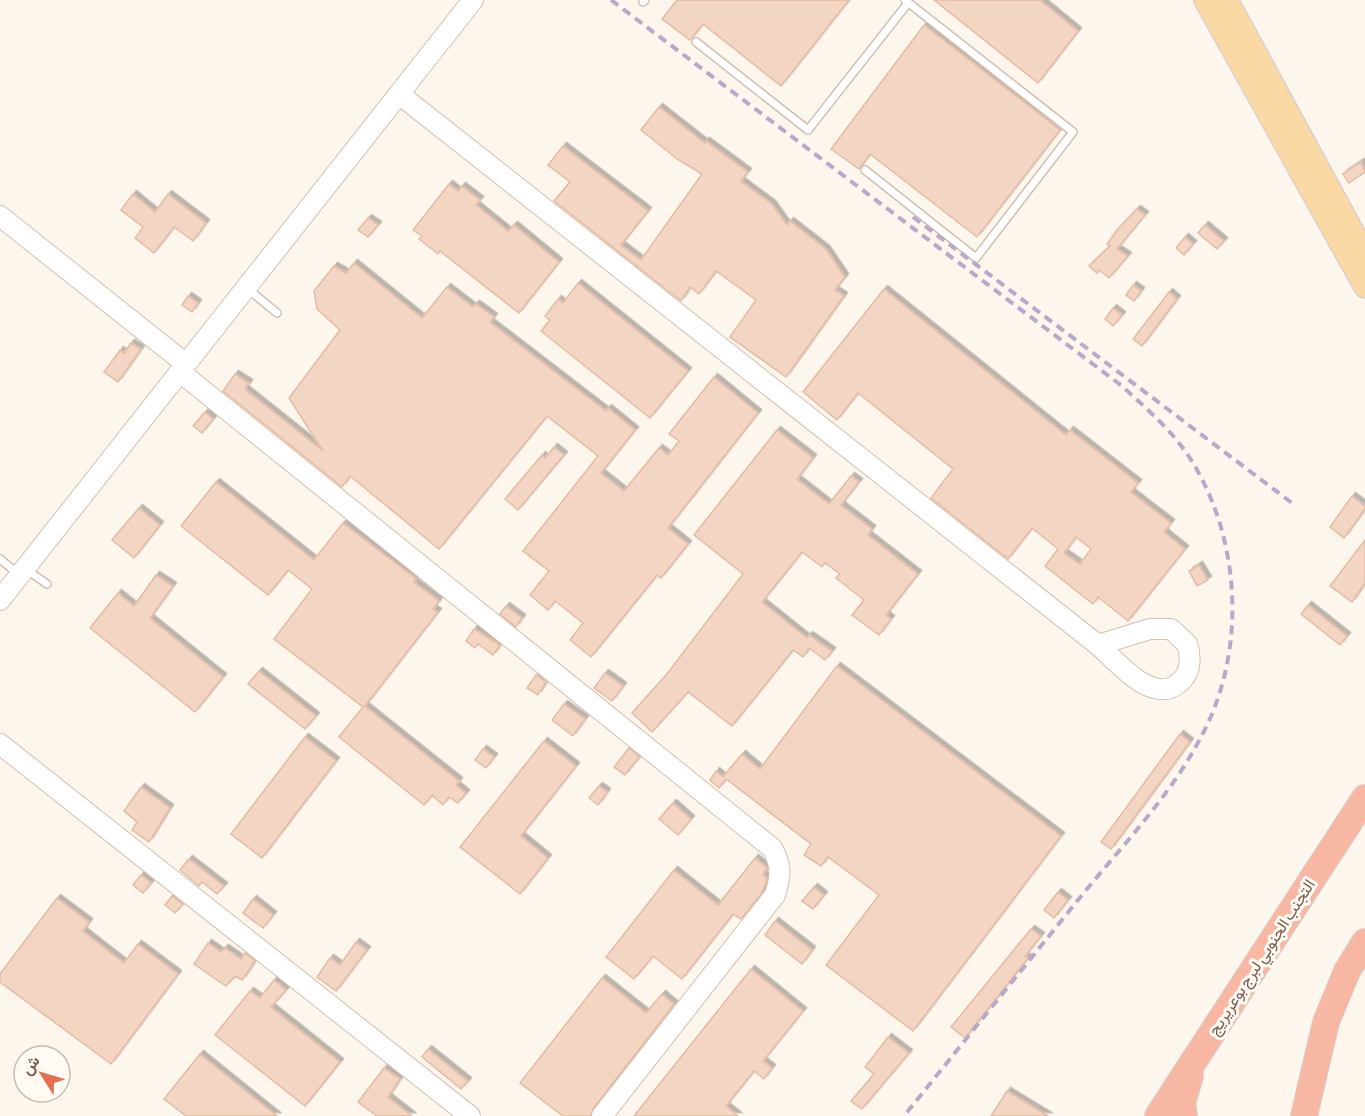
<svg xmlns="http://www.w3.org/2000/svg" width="1365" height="1116" viewBox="0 0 1365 1116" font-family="'Asap Condensed',Vazirmatn,sans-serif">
<defs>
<filter id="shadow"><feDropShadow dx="3.5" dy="-3.5" stdDeviation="0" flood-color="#0004"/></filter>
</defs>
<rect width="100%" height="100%" fill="#fdf6ec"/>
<g fill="#f3d5c3" stroke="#e6bba3" stroke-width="1.5" fill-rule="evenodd" filter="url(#shadow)">
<path d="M 677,0 L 849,0 L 781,86 L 703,24 L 690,40 L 662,19 Z"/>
<path d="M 934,0 L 1040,0 L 1078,31 L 1038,83 Z"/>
<path d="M 924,25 L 1060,130 L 977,237 L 870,154 L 859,169 L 831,149 Z"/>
<path d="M 659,107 L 705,143 L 706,141 L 748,172 L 741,181 L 772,204 L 787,225 L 790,221 L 826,249 L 845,277 L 835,290 L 844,296 L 786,377 L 730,337 L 756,300 L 716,271 L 699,294 L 690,287 L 681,301 L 554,201 L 570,182 L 548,165 L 563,146 L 648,211 L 621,245 L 641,260 L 702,174 L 677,159 L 641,130 Z"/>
<path d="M 1361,162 L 1365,172 L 1349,183 L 1343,174 Z"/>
<path d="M 449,184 L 458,191 L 462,186 L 480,200 L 476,205 L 508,231 L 514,225 L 559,262 L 519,313 L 440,251 L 438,254 L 419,239 L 422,236 L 413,230 Z"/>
<path d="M 133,194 L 155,212 L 168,194 L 206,223 L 193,241 L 174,227 L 154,253 L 135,238 L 143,227 L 121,210 Z"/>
<path d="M 1137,209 L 1145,215 L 1117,249 L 1128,256 L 1109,278 L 1099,270 L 1097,273 L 1089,266 L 1110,246 L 1107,244 L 1117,230 Z"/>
<path d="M 368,218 L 378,225 L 368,237 L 358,230 Z"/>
<path d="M 1205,225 L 1224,241 L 1217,249 L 1198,233 Z"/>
<path d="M 1185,237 L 1193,244 L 1184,255 L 1176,248 Z"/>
<path d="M 354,263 L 422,318 L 447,287 L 473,307 L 476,304 L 494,317 L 490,322 L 606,411 L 608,408 L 635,430 L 601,473 L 624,491 L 659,448 L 668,455 L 679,441 L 669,434 L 714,377 L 758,413 L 668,528 L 688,544 L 661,578 L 657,575 L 591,657 L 570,640 L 583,623 L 555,601 L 548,610 L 530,595 L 549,571 L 523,551 L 598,456 L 547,416 L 439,549 L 350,476 L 342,487 L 223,391 L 235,374 L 249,383 L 245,389 L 323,451 L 289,398 L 340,330 L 317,309 L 314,291 L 334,266 L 346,273 Z"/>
<path d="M 578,283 L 688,371 L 650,418 L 541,331 L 550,320 L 545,316 L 558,299 L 563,303 Z"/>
<path d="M 1133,285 L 1141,291 L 1134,301 L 1126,295 Z"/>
<path d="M 884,289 L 1066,435 L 1070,430 L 1138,483 L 1131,492 L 1171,523 L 1164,532 L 1185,549 L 1128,621 L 1098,597 L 1093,604 L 1045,566 L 1058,549 L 1032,528 L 1008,559 L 931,498 L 953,469 L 858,393 L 837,420 L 803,392 ZM 1076,537 L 1091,549 L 1080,564 L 1064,553 Z"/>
<path d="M 1169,292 L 1177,299 L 1142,346 L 1133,339 Z"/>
<path d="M 188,296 L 198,303 L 192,312 L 182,305 Z"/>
<path d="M 1113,308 L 1122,315 L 1113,326 L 1105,319 Z"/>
<path d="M 131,343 L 141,349 L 118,382 L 104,372 L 120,350 L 124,353 Z"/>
<path d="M 205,412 L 213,419 L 202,433 L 193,426 Z"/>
<path d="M 777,430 L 813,458 L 797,479 L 829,504 L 851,476 L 859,482 L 841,505 L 872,529 L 868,535 L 918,574 L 886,615 L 891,619 L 879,635 L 852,615 L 864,600 L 836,578 L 840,574 L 825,563 L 822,567 L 802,552 L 762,602 L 807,638 L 809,635 L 832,651 L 825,660 L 809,648 L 803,657 L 793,650 L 732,726 L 688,692 L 652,732 L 632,713 L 667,674 L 743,574 L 694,535 Z"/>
<path d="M 554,447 L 564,455 L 518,510 L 505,499 L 542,455 L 545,458 Z"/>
<path d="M 216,482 L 314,560 L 343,523 L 416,579 L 414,582 L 439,601 L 433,609 L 438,612 L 365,706 L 459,781 L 456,785 L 466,793 L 458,803 L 449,797 L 443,805 L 432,795 L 424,805 L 339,737 L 363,707 L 274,639 L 312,589 L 288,570 L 268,595 L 181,526 Z"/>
<path d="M 1352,496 L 1365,506 L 1365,509 L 1344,538 L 1330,527 Z"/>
<path d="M 139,508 L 160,525 L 134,558 L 112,540 Z"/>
<path d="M 1365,540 L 1365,583 L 1352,602 L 1330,586 Z"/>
<path d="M 1199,565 L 1208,580 L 1197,586 L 1189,571 Z"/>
<path d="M 156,575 L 173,586 L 150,618 L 223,677 L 195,712 L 90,628 L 118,593 L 134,606 Z"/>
<path d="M 1308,605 L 1347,636 L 1340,645 L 1301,614 Z"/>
<path d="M 506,606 L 522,618 L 516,627 L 500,614 Z"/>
<path d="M 474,629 L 500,645 L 493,655 L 478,644 L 475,648 L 466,641 Z"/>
<path d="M 837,666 L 1061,836 L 913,1031 L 826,965 L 879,895 L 828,857 L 821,866 L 804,855 L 811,844 L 726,779 L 719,788 L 710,780 L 716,771 L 723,777 L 742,754 L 760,769 Z"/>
<path d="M 259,671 L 316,716 L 305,729 L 248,684 Z"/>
<path d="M 605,673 L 623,686 L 612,701 L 594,688 Z"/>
<path d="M 536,675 L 546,682 L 538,695 L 527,688 Z"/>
<path d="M 564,704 L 585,719 L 573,736 L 552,720 Z"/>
<path d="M 1180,734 L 1190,742 L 1111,849 L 1101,842 Z"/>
<path d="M 305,737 L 336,761 L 262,858 L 231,834 Z"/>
<path d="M 544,741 L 576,766 L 521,836 L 548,858 L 520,894 L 460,847 Z"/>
<path d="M 629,748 L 639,757 L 625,775 L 614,767 Z"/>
<path d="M 483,749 L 494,757 L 486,768 L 475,760 Z"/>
<path d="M 599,786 L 607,792 L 598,805 L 589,798 Z"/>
<path d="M 141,787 L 170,808 L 149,842 L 132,830 L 137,822 L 124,811 Z"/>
<path d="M 673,803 L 691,819 L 678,835 L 659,819 Z"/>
<path d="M 755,858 L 767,868 L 763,875 L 767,878 L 765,885 L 761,894 L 741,919 L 733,914 L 682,979 L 653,956 L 634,979 L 606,957 L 674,870 L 718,905 Z"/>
<path d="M 189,859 L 224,886 L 217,894 L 202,882 L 199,886 L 180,870 Z"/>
<path d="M 141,875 L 151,883 L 143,893 L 133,885 Z"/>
<path d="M 814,887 L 824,895 L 813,909 L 802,901 Z"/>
<path d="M 1058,892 L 1068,900 L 1054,918 L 1044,910 Z"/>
<path d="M 172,896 L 183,904 L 175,913 L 165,905 Z"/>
<path d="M 57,898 L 89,922 L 83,931 L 124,963 L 138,944 L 178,974 L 111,1064 L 0,982 L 0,974 Z"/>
<path d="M 253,899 L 273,915 L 263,928 L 243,913 Z"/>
<path d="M 775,921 L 812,950 L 802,964 L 765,935 Z"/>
<path d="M 1031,929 L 1041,936 L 1025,956 L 1028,958 L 965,1038 L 951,1027 Z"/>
<path d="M 356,942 L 367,950 L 336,991 L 317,977 L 330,958 L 340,965 Z"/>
<path d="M 208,943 L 221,952 L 225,948 L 241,959 L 245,953 L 255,961 L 242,980 L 235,976 L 226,986 L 194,964 Z"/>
<path d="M 751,969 L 803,1011 L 763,1061 L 772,1068 L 764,1079 L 754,1071 L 726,1106 L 738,1116 L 634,1116 Z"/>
<path d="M 602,978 L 646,1013 L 662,994 L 674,1004 L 593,1109 L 590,1116 L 563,1116 L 520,1083 Z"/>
<path d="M 274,980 L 286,990 L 271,1007 L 340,1062 L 305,1106 L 215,1035 L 250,991 L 260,998 Z"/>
<path d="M 888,1037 L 909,1053 L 862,1109 L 851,1101 L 874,1074 L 865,1067 Z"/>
<path d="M 428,1049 L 468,1081 L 461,1089 L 422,1057 Z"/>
<path d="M 200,1054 L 277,1116 L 186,1116 L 164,1099 Z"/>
<path d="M 384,1068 L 400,1079 L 388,1097 L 412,1116 L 377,1116 L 358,1102 Z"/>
<path d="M 1007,1091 L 1048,1116 L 991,1116 Z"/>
</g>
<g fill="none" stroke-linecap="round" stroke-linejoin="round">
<defs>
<g id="lane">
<path d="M 643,2 L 645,0"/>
<path d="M 696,42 L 808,130 L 908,3"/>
<path d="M 865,170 L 976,258 L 1073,132 L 905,0"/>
<path d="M 248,289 L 277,313"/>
<path d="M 0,559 L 17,573"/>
<path d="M 27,570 L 47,584"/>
</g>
<g id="secondary">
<path d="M 399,94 L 1098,645 C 1118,662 1155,710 1183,679 C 1191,670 1191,655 1187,644 L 1171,629 L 1150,629 L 1098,645"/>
<path d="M 0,216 L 186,364"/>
<path d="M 180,372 L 772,848 C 782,865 781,876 775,895 L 602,1116"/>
<path d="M 0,600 L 473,0"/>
<path d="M 0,744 L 470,1116"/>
</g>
<g id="primary">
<path d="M 1205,0 L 1365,287"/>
<path d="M 1227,0 L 1365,254"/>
</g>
<g id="highway">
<path d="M 1158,1116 L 1365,798"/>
<path d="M 1184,1116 L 1182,1103 L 1190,1076"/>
<path d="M 1304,1116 L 1326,1022 L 1347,971 L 1365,942"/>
</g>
</defs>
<use href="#lane" stroke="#d1beb0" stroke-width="10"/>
<use href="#secondary" stroke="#d6c0b0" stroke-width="22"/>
<use href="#primary" stroke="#dad1cd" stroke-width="24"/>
<use href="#highway" stroke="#dad1cd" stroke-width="28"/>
<use href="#lane" stroke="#fff" stroke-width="7"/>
<use href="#secondary" stroke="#fff" stroke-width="20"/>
<use href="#primary" stroke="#fbd9a5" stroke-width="21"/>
<use href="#highway" stroke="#f7b7a3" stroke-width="26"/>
<g stroke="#b9a8c9" stroke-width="4" stroke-dasharray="9 6" stroke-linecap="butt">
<path d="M 611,0 L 1122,386 C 1148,410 1175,433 1193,463 C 1242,544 1246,654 1201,737 C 1170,797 1120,848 1078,900 C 1020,972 962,1044 904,1116"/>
<path d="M 913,217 L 1296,506"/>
</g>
</g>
<g text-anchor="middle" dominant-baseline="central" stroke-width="6" stroke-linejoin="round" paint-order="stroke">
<g font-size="16" fill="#7a5c4d" stroke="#fffaf3">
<text transform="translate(1261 957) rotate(-57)">التجنب الجنوبي لبرج بوعريريج</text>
</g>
</g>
<g transform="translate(42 1074) rotate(307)"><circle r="28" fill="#fffaf3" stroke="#cabbb1" stroke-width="1.5"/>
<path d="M0-4.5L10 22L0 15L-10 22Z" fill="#e76f51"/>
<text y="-9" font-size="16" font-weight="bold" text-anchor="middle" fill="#7a5c4d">ش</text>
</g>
</svg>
